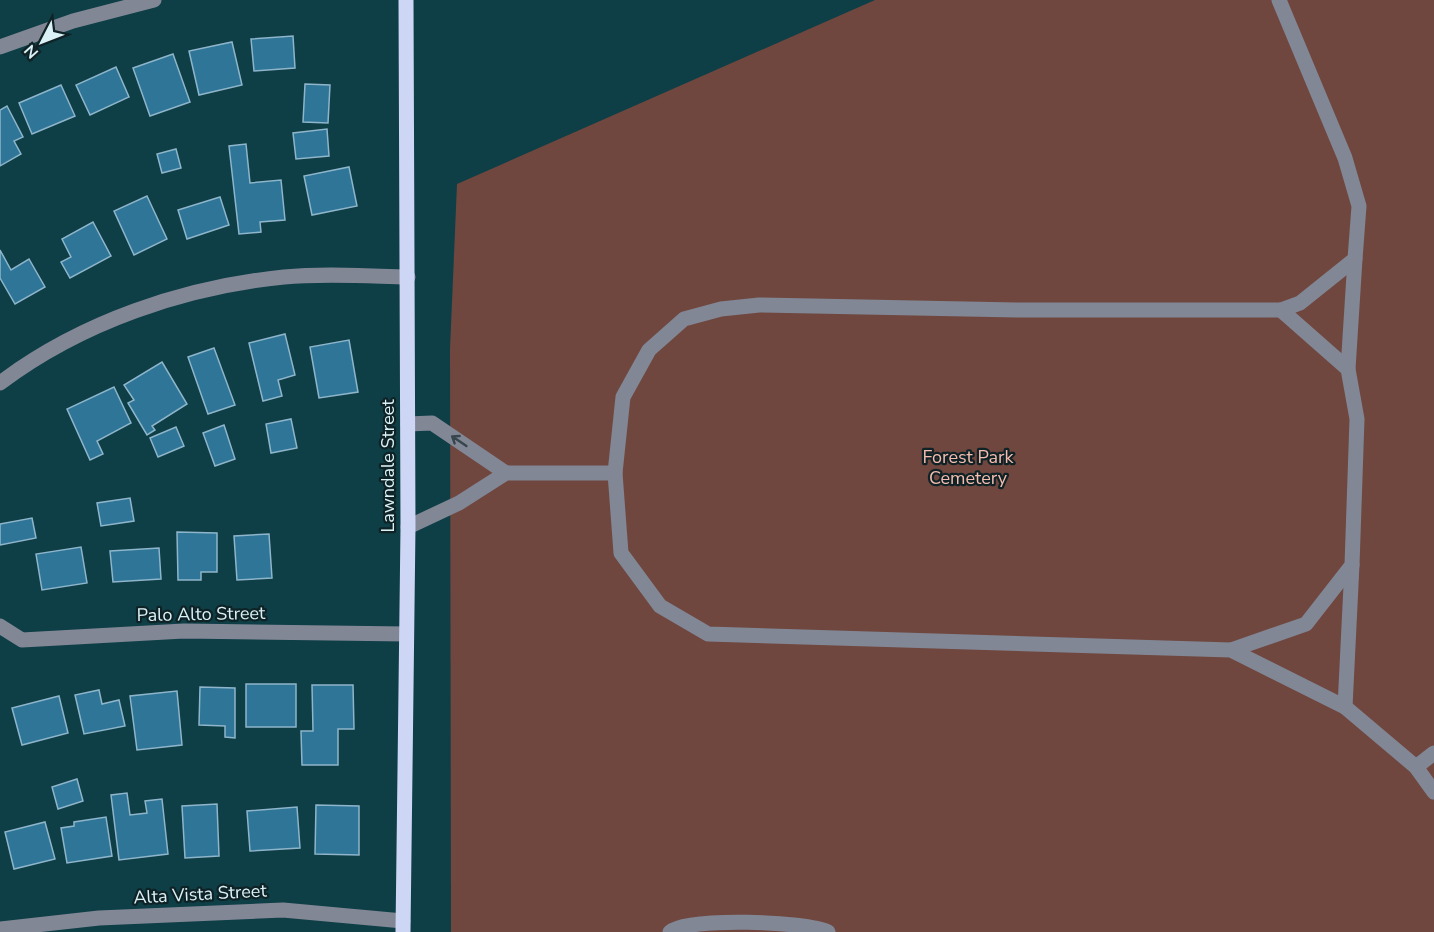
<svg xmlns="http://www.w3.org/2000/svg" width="1434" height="932" viewBox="0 0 1434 932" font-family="'Nunito Sans',sans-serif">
<rect width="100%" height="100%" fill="#0e3e46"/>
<path fill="#6f473f" d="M 875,0 L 1434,0 L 1434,932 L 451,932 L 450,349 L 457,184 Z"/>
<g fill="#2e7597" stroke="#8eb5ca" stroke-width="1.5">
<path d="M 293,36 L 295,68 L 254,71 L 251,39 Z"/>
<path d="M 232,42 L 242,85 L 199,95 L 189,51 Z"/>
<path d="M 173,54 L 190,102 L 150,116 L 133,68 Z"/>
<path d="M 116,67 L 129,97 L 90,115 L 76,85 Z"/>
<path d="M 305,84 L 330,85 L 328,123 L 303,122 Z"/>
<path d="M 61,85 L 75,116 L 32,134 L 19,103 Z"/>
<path d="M 7,106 L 23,137 L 14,141 L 21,154 L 0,166 L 0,110 Z"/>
<path d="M 327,129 L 329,156 L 296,159 L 293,133 Z"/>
<path d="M 246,144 L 250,183 L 281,180 L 285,220 L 260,222 L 261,232 L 239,234 L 229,146 Z"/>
<path d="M 176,149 L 181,168 L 162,173 L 157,154 Z"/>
<path d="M 349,167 L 357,206 L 312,215 L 304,176 Z"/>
<path d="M 147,196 L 167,239 L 134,255 L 114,211 Z"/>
<path d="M 220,197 L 229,225 L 187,239 L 178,210 Z"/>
<path d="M 93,222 L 111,256 L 70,278 L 61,262 L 71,257 L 62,239 Z"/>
<path d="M 0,250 L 11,270 L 29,259 L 45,287 L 15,304 L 0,278 Z"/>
<path d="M 285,334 L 295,375 L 278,380 L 282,396 L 263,401 L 249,343 Z"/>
<path d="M 349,340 L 358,392 L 319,398 L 310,347 Z"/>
<path d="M 214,348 L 235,405 L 208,414 L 188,357 Z"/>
<path d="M 162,362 L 187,404 L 152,426 L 155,430 L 147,435 L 128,403 L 134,400 L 124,385 Z"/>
<path d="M 114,387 L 131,423 L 97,441 L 103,454 L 90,460 L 67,409 Z"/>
<path d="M 291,419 L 297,448 L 271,453 L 266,424 Z"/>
<path d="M 224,425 L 235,459 L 215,466 L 203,433 Z"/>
<path d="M 176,427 L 184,446 L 158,457 L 150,438 Z"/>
<path d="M 130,498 L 134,521 L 101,526 L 97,503 Z"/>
<path d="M 32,518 L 36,538 L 0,545 L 0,524 Z"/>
<path d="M 177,532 L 217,533 L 217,572 L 201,572 L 201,580 L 178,580 Z"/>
<path d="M 269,534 L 272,578 L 237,580 L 234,536 Z"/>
<path d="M 81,547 L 87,583 L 42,590 L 36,554 Z"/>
<path d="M 159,548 L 161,579 L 113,582 L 110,551 Z"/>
<rect x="246" y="684" width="50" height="43"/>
<path d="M 312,685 L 353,685 L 354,729 L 338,729 L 338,765 L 302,765 L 301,731 L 313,731 Z"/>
<path d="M 200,687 L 235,688 L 235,738 L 225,737 L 225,726 L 199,725 Z"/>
<path d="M 99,690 L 102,704 L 119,700 L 125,726 L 84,734 L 75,695 Z"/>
<path d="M 177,691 L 182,745 L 137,750 L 130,696 Z"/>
<path d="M 59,696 L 68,733 L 22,745 L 12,708 Z"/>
<path d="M 77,779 L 83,801 L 58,809 L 52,787 Z"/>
<path d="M 127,793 L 130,815 L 147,813 L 145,801 L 162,799 L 168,854 L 119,860 L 111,795 Z"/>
<path d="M 217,804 L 219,856 L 185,858 L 182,806 Z"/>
<path d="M 316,805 L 359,806 L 359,855 L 315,854 Z"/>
<path d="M 297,807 L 300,848 L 250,851 L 247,811 Z"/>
<path d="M 106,817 L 112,856 L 67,863 L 61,828 L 74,826 L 74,822 Z"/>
<path d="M 45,822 L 55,859 L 14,869 L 5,832 Z"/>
</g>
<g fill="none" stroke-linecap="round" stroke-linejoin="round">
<g stroke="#828796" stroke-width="15">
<path d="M 0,47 L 73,21 L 154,0"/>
<path d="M 1281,310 L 1017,310 L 759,305 L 721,309 L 684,319 L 649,350 L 623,397 L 615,473 L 621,553 L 660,606 L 708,634 L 1231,650 L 1345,707 L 1416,767 L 1434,792"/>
<path d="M 1348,369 L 1355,259"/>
<path d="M 0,383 C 81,322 184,287 284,277 C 324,273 367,276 408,277"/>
<path d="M 408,424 L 432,423 L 506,473"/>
<path d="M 408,527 L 459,503 L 506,473 L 615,473"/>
<path d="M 0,626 L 22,640 L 184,631 L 406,634"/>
<path d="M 1231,650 L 1306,624 L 1352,565 L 1357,419 L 1348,369 L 1281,310 L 1300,303 L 1355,259 L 1359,206 L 1345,158 L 1279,0"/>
<path d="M 1345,707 L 1352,565"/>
<path d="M 1416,767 L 1434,753"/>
<path d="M 0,929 L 99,918 L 283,910 L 403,921"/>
<path d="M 670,932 C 687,917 806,921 828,932"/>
</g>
<path stroke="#cdd6f5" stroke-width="15" d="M 403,932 L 408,527 L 406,0"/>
</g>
<defs><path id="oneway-shaft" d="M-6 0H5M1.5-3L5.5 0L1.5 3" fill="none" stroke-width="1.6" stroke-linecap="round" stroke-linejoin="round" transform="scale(1.5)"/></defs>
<use stroke="#37454d" href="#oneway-shaft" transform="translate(459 441) rotate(-146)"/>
<g text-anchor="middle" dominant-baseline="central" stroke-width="4.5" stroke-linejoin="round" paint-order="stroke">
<g font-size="18" fill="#f6bcb0" stroke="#0f2225">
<text x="968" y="457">Forest Park<tspan x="968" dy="21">Cemetery</tspan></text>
</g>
<g font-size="18" fill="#daf2f7" stroke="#0f2225">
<text transform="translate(388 466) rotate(-90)">Lawndale Street</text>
<text transform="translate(201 614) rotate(-1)">Palo Alto Street</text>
<text transform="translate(200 894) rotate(-3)">Alta Vista Street</text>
</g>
</g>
<g transform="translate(42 42) rotate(228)" stroke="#0f2225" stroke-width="4.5" paint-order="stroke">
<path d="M0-4.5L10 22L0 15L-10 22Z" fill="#daf2f7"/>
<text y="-9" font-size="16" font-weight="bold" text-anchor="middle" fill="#daf2f7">N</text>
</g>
</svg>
